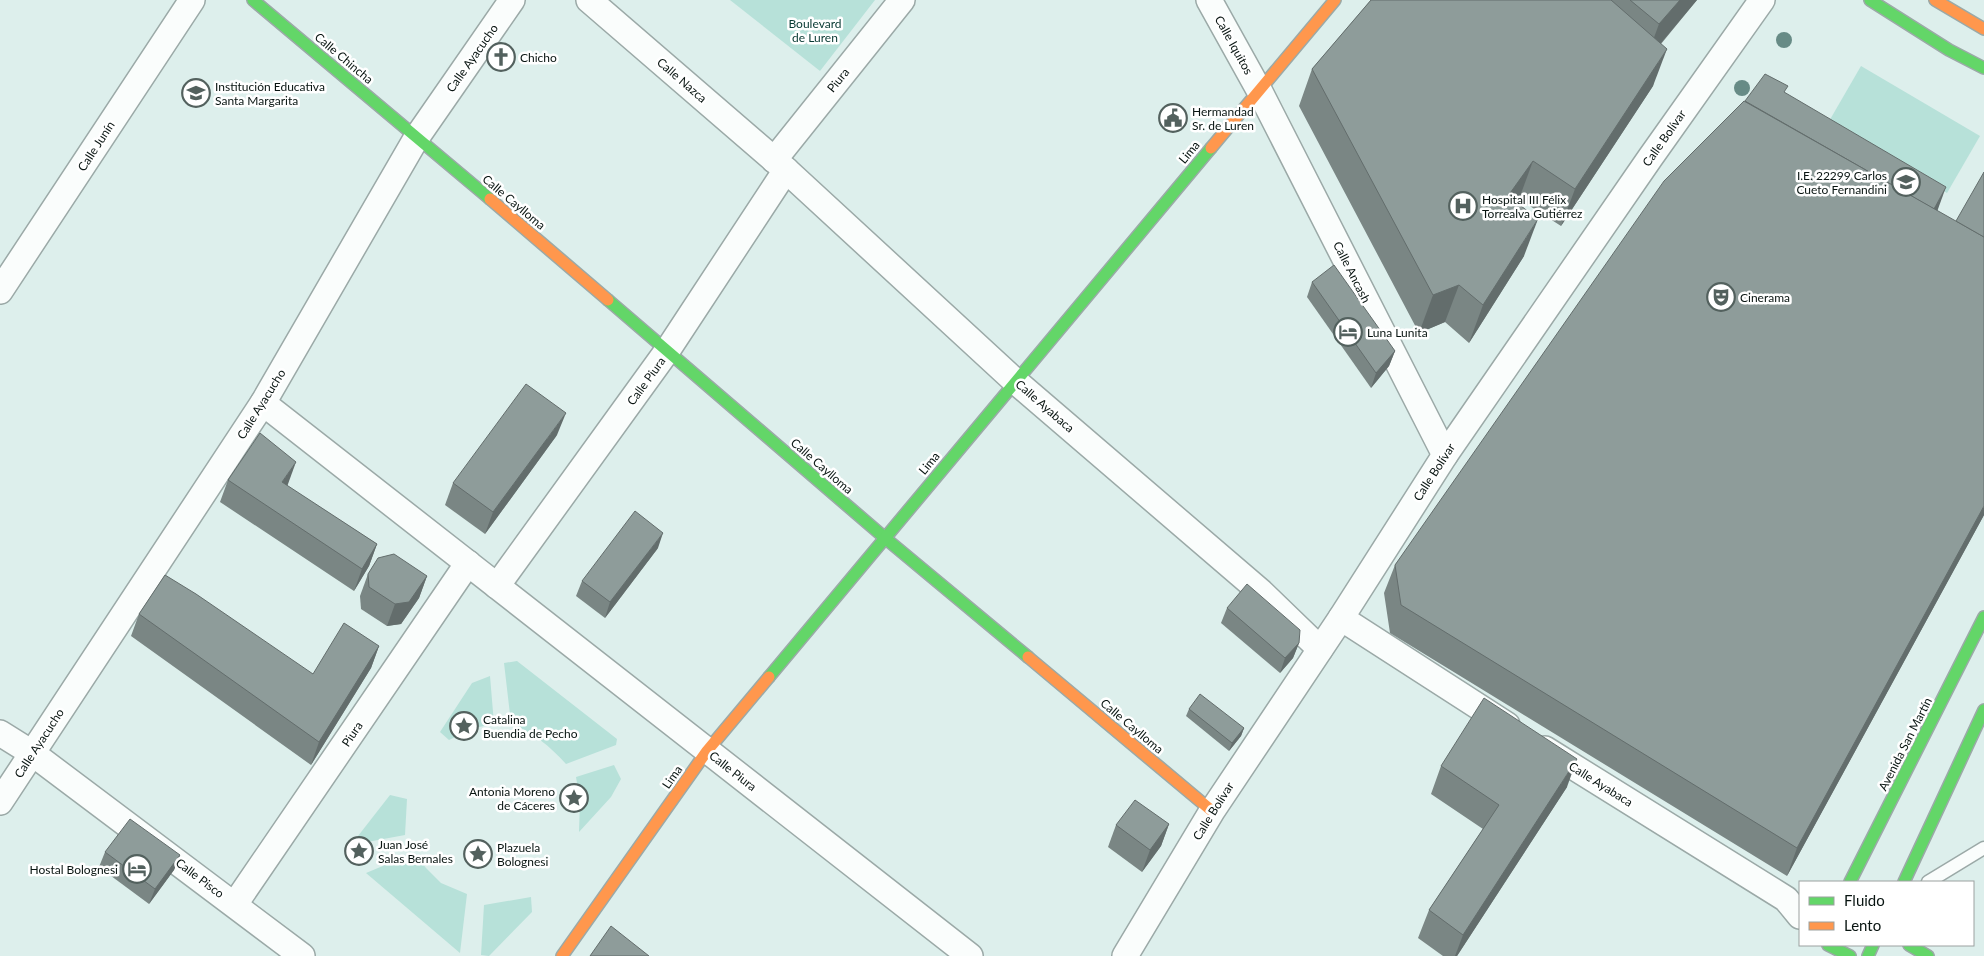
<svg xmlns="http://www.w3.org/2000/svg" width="1984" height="956" viewBox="0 0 1984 956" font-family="Lato,sans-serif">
<rect width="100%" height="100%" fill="#ddefec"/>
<g fill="#b7e1d9">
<path d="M 730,0 L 875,0 L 820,71 Z"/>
<path d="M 1861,66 L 1980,136 L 1947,193 L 1828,123 Z"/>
<path d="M 517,661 L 617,739 L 616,745 L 566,764 C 549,745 534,734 511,723 L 504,663 Z"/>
<path d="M 490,676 L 494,724 L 474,728 L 449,740 L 440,732 L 472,683 Z"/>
<path d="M 614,765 L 621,779 L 611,797 L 579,832 L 580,801 L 576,777 Z"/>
<path d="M 390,795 L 407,799 L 405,835 L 351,845 Z"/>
<path d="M 414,853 L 426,868 L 441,883 L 467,894 L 460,953 L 366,873 Z"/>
<path d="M 531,897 L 532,912 L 489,956 L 481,955 L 484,905 Z"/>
</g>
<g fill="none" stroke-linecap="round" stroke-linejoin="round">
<defs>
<path id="lane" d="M 1928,882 L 1984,848"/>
<g id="street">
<path d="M 589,0 L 786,170 L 1015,381 L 1261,592 L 1320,649"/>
<path d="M 1209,0 L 1259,90 L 1445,455"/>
<path d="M 774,160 L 902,0"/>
<path d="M 0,291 L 192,0"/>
<path d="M 263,403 L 970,956"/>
<path d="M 497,586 L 667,351 L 786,170"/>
<path d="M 1341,618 L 1507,725"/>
<path d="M 0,733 L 32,753 L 302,956"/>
<path d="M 1545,749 L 1786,899 L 1800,916"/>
<path d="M 0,802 L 263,403 L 417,137 L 512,0"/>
<path d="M 235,904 L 468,563"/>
<path d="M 1125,956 L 1212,811 L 1341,618 L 1445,455 L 1650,158 L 1762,0"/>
</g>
<g id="fast">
<path d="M 253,0 L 490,199"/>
<path d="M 1870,0 L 1949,50 L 1984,68"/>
<path d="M 608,300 L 885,538 L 1028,657"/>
<path d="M 769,677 L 1211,148"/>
<path d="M 1850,882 L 1984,617"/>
<path d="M 1904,882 L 1984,710"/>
<path d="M 1828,945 L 1850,956"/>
<path d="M 1909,945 L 1928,956"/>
<path d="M 1868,956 L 1873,945"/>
</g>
<g id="slow">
<path d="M 1935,0 L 1984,29"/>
<path d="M 1211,148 L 1335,0"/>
<path d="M 490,199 L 608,300"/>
<path d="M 1028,657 L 1212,811"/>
<path d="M 562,956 L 707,751 L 769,677"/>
</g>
</defs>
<use href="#lane" stroke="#9ba9a7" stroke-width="15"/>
<use href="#street" stroke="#9ba9a7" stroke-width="28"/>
<use href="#fast" stroke="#9ba9a7" stroke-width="14"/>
<use href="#slow" stroke="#9ba9a7" stroke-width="14"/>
<use href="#lane" stroke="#fafdfc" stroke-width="12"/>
<use href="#street" stroke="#fafdfc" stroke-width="25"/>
<use href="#fast" stroke="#63d668" stroke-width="11"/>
<use href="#slow" stroke="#ff974d" stroke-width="11"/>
</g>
<g fill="#678b86">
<circle cx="1784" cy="40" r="8"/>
<circle cx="1742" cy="88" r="8"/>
</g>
<g fill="#7a8684">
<path d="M 1371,0 L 1697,0 L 1661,44 L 1653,86 L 1561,226 L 1519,199 L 1516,202 L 1524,256 L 1469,343 L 1445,322 L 1419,333 L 1299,106 L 1312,69 Z"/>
<path d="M 1785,93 L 1938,209 L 1937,211 L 1984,515 L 1787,876 L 1390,633 L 1384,593 L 1395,565 L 1745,101 Z"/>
<path d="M 1312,282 L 1395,351 L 1389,366 L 1371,388 L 1307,297 Z"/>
<path d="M 557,435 L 485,534 L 445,505 L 453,483 Z"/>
<path d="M 228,480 L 288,484 L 287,486 L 377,544 L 369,566 L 354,591 L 220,502 Z"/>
<path d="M 658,548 L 605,618 L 576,596 L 582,581 Z"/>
<path d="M 368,574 L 427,576 L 419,598 L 401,624 L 387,626 L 361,609 L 360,596 Z"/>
<path d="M 1227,608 L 1299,643 L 1293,658 L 1280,673 L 1221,623 Z"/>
<path d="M 139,614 L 313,674 L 379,646 L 371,668 L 311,765 L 131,636 Z"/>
<path d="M 1189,709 L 1244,728 L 1241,736 L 1229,751 L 1186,716 Z"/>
<path d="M 1441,766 L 1567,787 L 1457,956 L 1443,956 L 1418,938 L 1429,910 L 1483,829 L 1431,794 Z"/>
<path d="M 1169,824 L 1161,846 L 1142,872 L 1108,847 L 1116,825 Z"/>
<path d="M 105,852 L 180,855 L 174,870 L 149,904 L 99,867 Z"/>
</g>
<g fill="#636d6c">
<path d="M 1680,0 L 1697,0 L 1645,62 L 1659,24 Z"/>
<path d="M 1667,49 L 1653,86 L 1561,226 L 1575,189 Z"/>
<path d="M 1533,161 L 1519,199 L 1494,233 L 1508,196 Z"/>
<path d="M 1946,187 L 1938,209 L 1923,236 L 1931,214 Z"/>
<path d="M 1538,219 L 1524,256 L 1469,343 L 1483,305 Z"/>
<path d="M 1459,285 L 1445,322 L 1419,333 L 1433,295 Z"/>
<path d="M 1395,351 L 1389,366 L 1371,388 L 1376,373 Z"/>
<path d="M 566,413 L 557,435 L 485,534 L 493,512 Z"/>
<path d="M 296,462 L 288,484 L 274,504 L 282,482 Z"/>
<path d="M 1984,506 L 1984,515 L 1787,876 L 1797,848 Z"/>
<path d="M 663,533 L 658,548 L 605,618 L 610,602 Z"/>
<path d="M 377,544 L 369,566 L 354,591 L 362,569 Z"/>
<path d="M 427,576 L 419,598 L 401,624 L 387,626 L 395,604 Z"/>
<path d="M 1299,643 L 1293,658 L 1280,673 L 1285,658 Z"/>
<path d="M 379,646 L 371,668 L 311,765 L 319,742 Z"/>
<path d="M 1244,728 L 1241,736 L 1229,751 L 1232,743 Z"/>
<path d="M 1577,759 L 1567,787 L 1457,956 L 1455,956 L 1463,935 Z"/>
<path d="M 1169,824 L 1161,846 L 1142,872 L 1150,850 Z"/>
<path d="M 180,855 L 174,870 L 149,904 L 155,889 Z"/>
</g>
<g fill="#8e9c9a" stroke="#636d6c">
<path d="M 1371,0 L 1611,0 L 1667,49 L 1575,189 L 1533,161 L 1508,196 L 1538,219 L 1483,305 L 1459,285 L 1433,295 L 1312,69 Z"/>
<path d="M 1630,0 L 1680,0 L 1659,24 Z"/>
<path d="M 1765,74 L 1788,86 L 1784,92 L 1946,187 L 1934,209 L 1745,101 Z"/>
<path d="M 1744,101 L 1984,237 L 1984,506 L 1797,848 L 1401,605 L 1395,565 L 1664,181 Z"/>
<path d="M 1984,172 L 1984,237 L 1956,221 Z"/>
<path d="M 1334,265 L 1395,351 L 1376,373 L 1312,282 Z"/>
<path d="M 526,384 L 566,413 L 493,512 L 453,483 Z"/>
<path d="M 260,433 L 296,462 L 282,482 L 377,544 L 362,569 L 228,480 Z"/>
<path d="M 635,511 L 663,533 L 610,602 L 582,581 Z"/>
<path d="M 394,554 L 427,576 L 409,602 L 395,604 L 369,587 L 368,574 L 378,558 Z"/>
<path d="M 165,575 L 196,594 L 313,674 L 344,623 L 379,646 L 319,742 L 139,614 Z"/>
<path d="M 1247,584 L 1300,630 L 1299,643 L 1285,658 L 1227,608 Z"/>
<path d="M 1200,694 L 1244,728 L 1232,743 L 1189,709 Z"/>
<path d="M 1484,698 L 1577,759 L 1463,935 L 1429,910 L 1499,805 L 1441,766 Z"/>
<path d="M 1135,800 L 1169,824 L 1150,850 L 1116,825 Z"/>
<path d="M 130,819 L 180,855 L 155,889 L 105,852 Z"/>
<path d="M 611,926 L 649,956 L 590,956 Z"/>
</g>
<defs>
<symbol id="church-ring" viewBox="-11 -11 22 22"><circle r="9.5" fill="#fff" stroke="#53615e" stroke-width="1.5"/><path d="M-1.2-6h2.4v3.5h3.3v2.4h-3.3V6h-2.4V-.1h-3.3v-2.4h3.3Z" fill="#53615e"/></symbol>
<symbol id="school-ring" viewBox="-11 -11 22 22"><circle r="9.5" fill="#fff" stroke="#53615e" stroke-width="1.5"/><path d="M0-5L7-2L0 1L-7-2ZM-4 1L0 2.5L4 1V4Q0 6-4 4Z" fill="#53615e"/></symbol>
<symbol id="civic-ring" viewBox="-11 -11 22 22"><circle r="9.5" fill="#fff" stroke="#53615e" stroke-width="1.5"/><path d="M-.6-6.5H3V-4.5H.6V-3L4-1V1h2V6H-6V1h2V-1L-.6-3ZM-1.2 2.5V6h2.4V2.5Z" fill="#53615e"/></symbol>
<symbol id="hospital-ring" viewBox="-11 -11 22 22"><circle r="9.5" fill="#fff" stroke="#53615e" stroke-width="1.5"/><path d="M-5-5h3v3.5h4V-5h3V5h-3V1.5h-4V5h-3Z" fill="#53615e"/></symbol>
<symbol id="theatre-ring" viewBox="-11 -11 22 22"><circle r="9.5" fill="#fff" stroke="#53615e" stroke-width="1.5"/><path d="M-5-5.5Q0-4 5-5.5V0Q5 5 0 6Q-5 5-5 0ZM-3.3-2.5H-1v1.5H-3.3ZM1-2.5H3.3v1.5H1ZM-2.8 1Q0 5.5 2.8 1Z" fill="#53615e"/></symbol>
<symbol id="hotel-ring" viewBox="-11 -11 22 22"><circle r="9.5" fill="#fff" stroke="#53615e" stroke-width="1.5"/><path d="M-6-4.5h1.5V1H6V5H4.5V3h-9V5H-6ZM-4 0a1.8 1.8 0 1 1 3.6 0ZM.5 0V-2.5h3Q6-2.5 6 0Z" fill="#53615e"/></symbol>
<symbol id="sight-ring" viewBox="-11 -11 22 22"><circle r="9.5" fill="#fff" stroke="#53615e" stroke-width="1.5"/><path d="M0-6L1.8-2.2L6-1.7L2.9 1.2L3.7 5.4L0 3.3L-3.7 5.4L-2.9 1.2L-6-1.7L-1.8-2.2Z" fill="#53615e"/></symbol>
</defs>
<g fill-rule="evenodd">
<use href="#church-ring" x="485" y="41" width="32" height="32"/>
<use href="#school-ring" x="180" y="77" width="32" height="32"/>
<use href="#civic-ring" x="1157" y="102" width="32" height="32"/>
<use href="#school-ring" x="1890" y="166" width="32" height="32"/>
<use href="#hospital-ring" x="1447" y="190" width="32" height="32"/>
<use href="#theatre-ring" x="1705" y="281" width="32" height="32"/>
<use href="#hotel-ring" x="1332" y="316" width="32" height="32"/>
<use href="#sight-ring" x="448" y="710" width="32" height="32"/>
<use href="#sight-ring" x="558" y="782" width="32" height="32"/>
<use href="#sight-ring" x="343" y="835" width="32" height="32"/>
<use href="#sight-ring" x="462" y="838" width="32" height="32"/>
<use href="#hotel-ring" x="121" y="853" width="32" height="32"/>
</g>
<g text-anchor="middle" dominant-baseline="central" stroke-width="5" stroke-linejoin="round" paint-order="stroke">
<g font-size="12" fill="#073932" stroke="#fff">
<text x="815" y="23">Boulevard<tspan x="815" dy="14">de Luren</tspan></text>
</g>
<g font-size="12" fill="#081411" stroke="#fff">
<text transform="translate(1234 45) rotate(61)">Calle Iquitos</text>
<text transform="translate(344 58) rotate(40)">Calle Chincha</text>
<text transform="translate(472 58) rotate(-55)">Calle Ayacucho</text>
<text transform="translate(682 80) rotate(41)">Calle Nazca</text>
<text transform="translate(838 80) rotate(-51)">Piura</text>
<text transform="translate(1664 138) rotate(-55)">Calle Bolívar</text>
<text transform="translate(96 146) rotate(-57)">Calle Junín</text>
<text transform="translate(1189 152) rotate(-50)">Lima</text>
<text transform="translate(514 202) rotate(40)">Calle Caylloma</text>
<text transform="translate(1352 272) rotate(63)">Calle Ancash</text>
<text transform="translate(646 381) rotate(-54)">Calle Piura</text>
<text transform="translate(261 404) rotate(-58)">Calle Ayacucho</text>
<text transform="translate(1045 406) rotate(41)">Calle Ayabaca</text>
<text transform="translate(929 463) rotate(-50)">Lima</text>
<text transform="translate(822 466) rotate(41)">Calle Caylloma</text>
<text transform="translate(1434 472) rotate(-57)">Calle Bolívar</text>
<text transform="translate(1132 726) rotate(40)">Calle Caylloma</text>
<text transform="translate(352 734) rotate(-56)">Piura</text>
<text transform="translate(39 743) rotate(-57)">Calle Ayacucho</text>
<text transform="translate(1905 744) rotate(-63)">Avenida San Martín</text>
<text transform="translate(733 771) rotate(38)">Calle Piura</text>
<text transform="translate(672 777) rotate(-55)">Lima</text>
<text transform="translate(1601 784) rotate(32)">Calle Ayabaca</text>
<text transform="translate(1213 811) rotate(-58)">Calle Bolívar</text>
<text transform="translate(200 878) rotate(37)">Calle Pisco</text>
</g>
<g font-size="12" fill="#081411" stroke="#fff" text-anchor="start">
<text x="520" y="57">Chicho</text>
<text x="215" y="86">Institución Educativa<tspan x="215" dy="14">Santa Margarita</tspan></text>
<text x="1192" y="111">Hermandad<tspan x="1192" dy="14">Sr. de Luren</tspan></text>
<text x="1887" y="175" text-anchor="end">I.E. 22299 Carlos<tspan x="1887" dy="14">Cueto Fernandini</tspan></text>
<text x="1482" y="199">Hospital III Félix<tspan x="1482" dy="14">Torrealva Gutiérrez</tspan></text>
<text x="1740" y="297">Cinerama</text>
<text x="1367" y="332">Luna Lunita</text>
<text x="483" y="719">Catalina<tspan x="483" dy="14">Buendia de Pecho</tspan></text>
<text x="555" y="791" text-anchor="end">Antonia Moreno<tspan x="555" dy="14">de Cáceres</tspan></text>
<text x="378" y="844">Juan José<tspan x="378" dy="14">Salas Bernales</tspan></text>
<text x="497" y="847">Plazuela<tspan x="497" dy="14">Bolognesi</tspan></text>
<text x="118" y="869" text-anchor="end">Hostal Bolognesi</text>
</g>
</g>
<rect x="1799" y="881" width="175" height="65" fill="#ffffff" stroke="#9ca1a0"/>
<rect x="1809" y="897" width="25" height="8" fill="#63d668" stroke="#9ca1a0"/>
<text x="1844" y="906" font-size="15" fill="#081411">Fluido</text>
<rect x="1809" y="922" width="25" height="8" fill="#ff974d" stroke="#9ca1a0"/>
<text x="1844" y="931" font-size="15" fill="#081411">Lento</text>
</svg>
